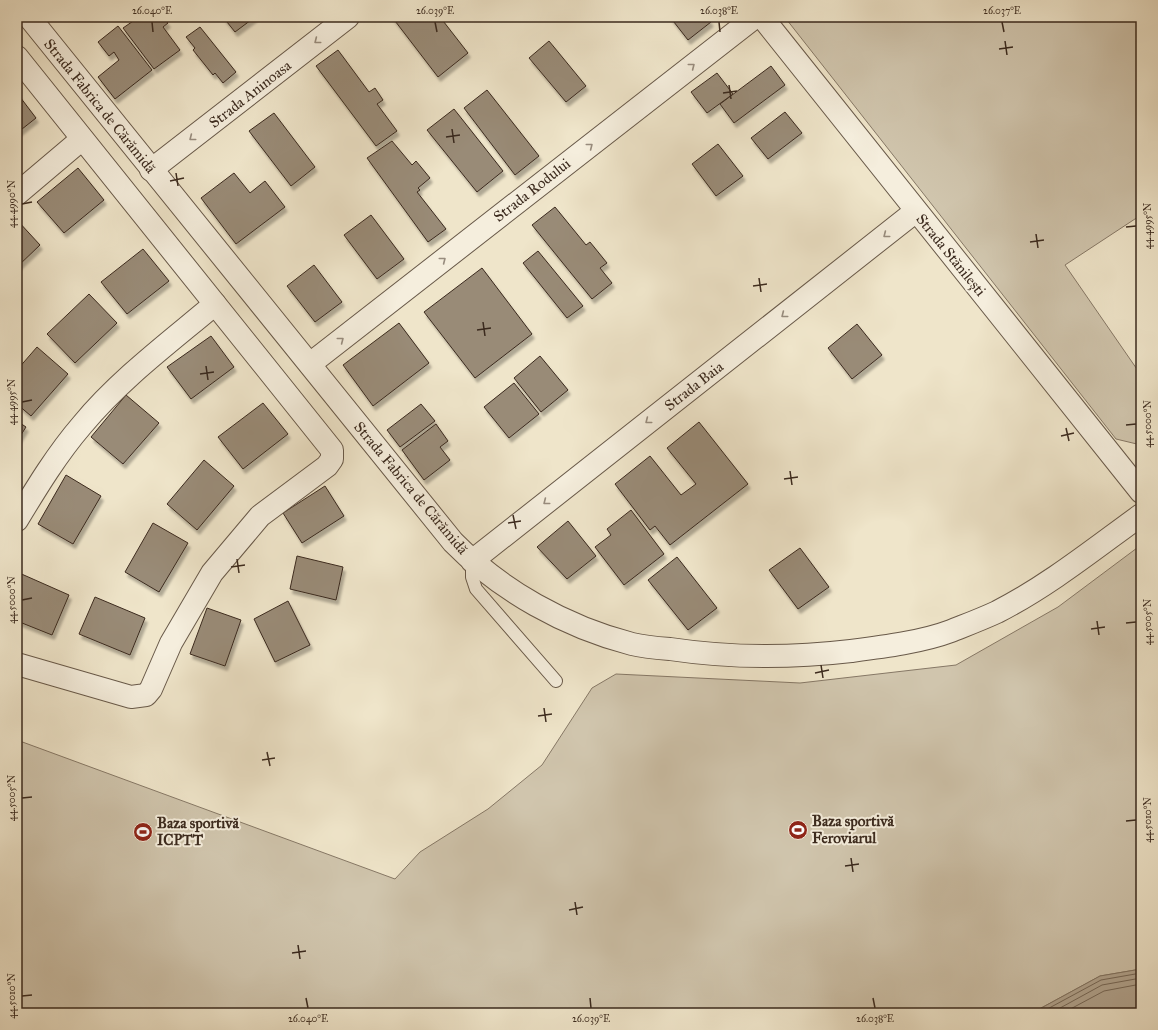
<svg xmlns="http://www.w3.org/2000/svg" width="1158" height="1030" viewBox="0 0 1158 1030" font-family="'IM FELL Great Primer',serif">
<defs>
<filter id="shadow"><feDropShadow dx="2.5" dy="4.5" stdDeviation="1" flood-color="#0004"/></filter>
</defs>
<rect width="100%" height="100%" fill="#efe5ca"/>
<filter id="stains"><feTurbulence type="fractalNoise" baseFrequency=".005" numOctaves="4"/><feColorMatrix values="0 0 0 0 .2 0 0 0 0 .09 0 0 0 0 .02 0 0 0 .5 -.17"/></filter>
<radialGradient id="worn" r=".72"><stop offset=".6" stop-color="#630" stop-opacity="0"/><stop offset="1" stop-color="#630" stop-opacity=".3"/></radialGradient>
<g fill="#d0c5ad" stroke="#867866">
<path d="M 790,17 L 1141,17 L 1141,215 L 1065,265 L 1141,375 L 1141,445 L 1116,439 L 787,20 Z"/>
<path d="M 1141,545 L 1141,969 L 1100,976 L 1032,1013 L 17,1013 L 17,740 L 395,879 L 420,852 L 488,809 L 542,765 L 592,688 L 616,674 L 800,683 L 956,665 L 1058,607 Z"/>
</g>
<path fill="#b2a590" stroke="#827462" d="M 1141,969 L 1141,1013 L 1032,1013 L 1100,976 Z"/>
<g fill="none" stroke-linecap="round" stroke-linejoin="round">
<g stroke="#766857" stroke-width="1">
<path d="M 1040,1013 L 1101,980 L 1141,973"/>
<path d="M 1051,1013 L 1102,985 L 1141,978"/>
<path d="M 1063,1013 L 1104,991 L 1141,984"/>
</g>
</g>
<g fill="#998b77" stroke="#3b2a1e" filter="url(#shadow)">
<path d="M 139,17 L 163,17 L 168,23 L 163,27 L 180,50 L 154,69 L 123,28 Z"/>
<path d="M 223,17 L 255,17 L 235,32 Z"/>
<path d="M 392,17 L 440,17 L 468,53 L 438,77 Z"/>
<path d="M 670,17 L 707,17 L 711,22 L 688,40 Z"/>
<path d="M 118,26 L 152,70 L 115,99 L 98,77 L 119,60 L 114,52 L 109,56 L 98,42 Z"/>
<path d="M 200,27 L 236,72 L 223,83 L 215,73 L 213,75 L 193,50 L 195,48 L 186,37 Z"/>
<path d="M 549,41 L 586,86 L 566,102 L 529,58 Z"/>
<path d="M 338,50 L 369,92 L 375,88 L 383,100 L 377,104 L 397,131 L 376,146 L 316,66 Z"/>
<path d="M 771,66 L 785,85 L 734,123 L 720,104 Z"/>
<path d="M 717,73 L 733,94 L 707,113 L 691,92 Z"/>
<path d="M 487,90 L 539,156 L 515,175 L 464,108 Z"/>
<path d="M 17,93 L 36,118 L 17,133 Z"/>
<path d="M 454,109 L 503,171 L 477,192 L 427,130 Z"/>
<path d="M 785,112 L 802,133 L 768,159 L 751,138 Z"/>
<path d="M 274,113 L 315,167 L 291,186 L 249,131 Z"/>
<path d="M 392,141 L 412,165 L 416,161 L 430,178 L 418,188 L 420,190 L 417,192 L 446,229 L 428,242 L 367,158 Z"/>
<path d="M 718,144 L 743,176 L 716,196 L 692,164 Z"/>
<path d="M 78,168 L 104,200 L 64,233 L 37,202 Z"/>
<path d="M 234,173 L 250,193 L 265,181 L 285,207 L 236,244 L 201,198 Z"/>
<path d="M 555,207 L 586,245 L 590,242 L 607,263 L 600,268 L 612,283 L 592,299 L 532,225 Z"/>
<path d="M 371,215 L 404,259 L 377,279 L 344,235 Z"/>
<path d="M 17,220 L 40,245 L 17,267 Z"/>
<path d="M 143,249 L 169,281 L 127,314 L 101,282 Z"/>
<path d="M 538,251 L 583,306 L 567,318 L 523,263 Z"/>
<path d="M 314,265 L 342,302 L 315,322 L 287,286 Z"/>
<path d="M 482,268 L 532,334 L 475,378 L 424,312 Z"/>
<path d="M 89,294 L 117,323 L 75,363 L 47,334 Z"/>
<path d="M 399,323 L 429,363 L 373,406 L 343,365 Z"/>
<path d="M 857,324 L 882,355 L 852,379 L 828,348 Z"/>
<path d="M 211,336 L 234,367 L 191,399 L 167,367 Z"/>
<path d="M 37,347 L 68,374 L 31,416 L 17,404 L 17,370 Z"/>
<path d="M 540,356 L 568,390 L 541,412 L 514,378 Z"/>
<path d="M 514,383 L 539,414 L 509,438 L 484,407 Z"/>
<path d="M 126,395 L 159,423 L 123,464 L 91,437 Z"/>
<path d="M 263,403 L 288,434 L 243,469 L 218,437 Z"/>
<path d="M 421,404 L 435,421 L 400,447 L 387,430 Z"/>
<path d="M 17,421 L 26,427 L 17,441 Z"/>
<path d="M 699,422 L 748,484 L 670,545 L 655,526 L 650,530 L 615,484 L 650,456 L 681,495 L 696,484 L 667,448 Z"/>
<path d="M 436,424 L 448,441 L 440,447 L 450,460 L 424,480 L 402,450 Z"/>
<path d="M 204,460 L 234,486 L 197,530 L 167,504 Z"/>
<path d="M 66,475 L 101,496 L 73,544 L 38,524 Z"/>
<path d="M 325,486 L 344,516 L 302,543 L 283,513 Z"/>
<path d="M 631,510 L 664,554 L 624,585 L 595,547 L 611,535 L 607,529 Z"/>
<path d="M 568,521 L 596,556 L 567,579 L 537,547 Z"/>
<path d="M 153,523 L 188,543 L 159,592 L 125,572 Z"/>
<path d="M 800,548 L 829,587 L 798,609 L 769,570 Z"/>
<path d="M 297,556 L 343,567 L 336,600 L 290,589 Z"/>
<path d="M 677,557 L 717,608 L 688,630 L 648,580 Z"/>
<path d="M 17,572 L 69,595 L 52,635 L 17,621 Z"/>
<path d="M 95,597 L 145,618 L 130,655 L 79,634 Z"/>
<path d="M 288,601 L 310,645 L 275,662 L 254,619 Z"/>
<path d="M 207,608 L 241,620 L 225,666 L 190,654 Z"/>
</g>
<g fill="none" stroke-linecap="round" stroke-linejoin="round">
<defs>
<path id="service" d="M 472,561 L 472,577 L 476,589 L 556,681"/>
<g id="minor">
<path d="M 29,17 L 453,542 C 501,591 566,627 632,644 C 644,647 657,648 670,649 C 730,658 791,658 851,651 C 882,647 922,642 951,631 C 966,625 982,619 997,612 C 1048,586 1094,549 1141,515"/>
<path d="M 762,17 L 1141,492"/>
<path d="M 17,57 L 332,450 L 332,459 L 327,466 L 260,516 L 212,573 L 171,643 L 151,689 L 146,695 L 131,697 L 17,664"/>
<path d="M 151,170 L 348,17"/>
<path d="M 17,194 L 82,139"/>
<path d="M 310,364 L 755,17"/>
<path d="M 17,520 C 37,487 57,454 82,425 C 120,379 170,342 215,304"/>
<path d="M 472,561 L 916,211"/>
</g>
</defs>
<use href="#service" stroke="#685949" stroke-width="14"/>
<use href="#minor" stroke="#685949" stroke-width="24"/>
<use href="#service" stroke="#f5eedd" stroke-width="12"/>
<use href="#minor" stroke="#f5eedd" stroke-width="22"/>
</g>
<defs><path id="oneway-chevron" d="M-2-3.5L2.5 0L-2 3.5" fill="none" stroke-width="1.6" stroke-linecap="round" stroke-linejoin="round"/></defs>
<g stroke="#988c7e">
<use href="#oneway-chevron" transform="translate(317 41) rotate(142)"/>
<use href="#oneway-chevron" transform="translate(692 66) rotate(-38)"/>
<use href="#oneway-chevron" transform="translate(192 138) rotate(142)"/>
<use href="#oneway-chevron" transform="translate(590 146) rotate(-38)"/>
<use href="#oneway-chevron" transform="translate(886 235) rotate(142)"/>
<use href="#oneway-chevron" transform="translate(443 260) rotate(-38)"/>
<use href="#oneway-chevron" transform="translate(784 315) rotate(142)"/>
<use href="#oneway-chevron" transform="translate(341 340) rotate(-38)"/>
<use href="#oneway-chevron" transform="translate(648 421) rotate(142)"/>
<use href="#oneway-chevron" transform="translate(546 502) rotate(142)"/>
</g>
<path fill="none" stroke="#3b2a1e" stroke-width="1.5" d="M 152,22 L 153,32M 435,22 L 437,32M 719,22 L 720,32M 1002,22 L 1004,32M 1005,41 L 1007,55M 999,49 L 1013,47M 729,85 L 731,99M 723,93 L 737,91M 452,129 L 454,143M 446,137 L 460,135M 176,173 L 178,186M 170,181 L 184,178M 22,204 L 32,202M 1126,227 L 1136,226M 1036,234 L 1038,248M 1030,242 L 1044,240M 759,278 L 761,292M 753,286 L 767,284M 483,322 L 485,336M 477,330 L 491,328M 206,366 L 208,380M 200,374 L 214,372M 22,402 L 32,400M 1126,425 L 1136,424M 1066,428 L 1069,441M 1061,436 L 1074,433M 790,471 L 792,485M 784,479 L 798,477M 513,515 L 516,529M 508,523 L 521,521M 237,559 L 239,573M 231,567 L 245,565M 22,600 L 32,598M 1097,621 L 1099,635M 1126,623 L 1136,622M 1091,629 L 1105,627M 821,665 L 823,678M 815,673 L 829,670M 544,708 L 546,722M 538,716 L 552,714M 267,752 L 270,766M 262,760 L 275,758M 22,798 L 32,797M 1126,821 L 1136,820M 851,858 L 853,872M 845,866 L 859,864M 575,902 L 577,915M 569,910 L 583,907M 298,945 L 300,959M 292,953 L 306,951M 22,996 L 32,995M 306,998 L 308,1008M 590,998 L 591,1008M 873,998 L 875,1008"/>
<defs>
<symbol id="stadium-disc" viewBox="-11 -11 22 22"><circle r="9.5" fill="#8f2418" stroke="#f5eedd"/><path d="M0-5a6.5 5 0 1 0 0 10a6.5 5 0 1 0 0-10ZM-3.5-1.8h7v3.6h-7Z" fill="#fff"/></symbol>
</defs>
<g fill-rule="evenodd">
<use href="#stadium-disc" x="787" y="819" width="22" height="22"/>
<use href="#stadium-disc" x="132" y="821" width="22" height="22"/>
</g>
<g text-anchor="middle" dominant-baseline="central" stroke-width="4" stroke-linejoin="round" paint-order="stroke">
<g font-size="15" fill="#3b2a1e" stroke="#f5eedd">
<text transform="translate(250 94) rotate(-38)">Strada Aninoasa</text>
<text transform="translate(100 106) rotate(51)">Strada Fabrica de Cărămidă</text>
<text transform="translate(532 190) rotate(-38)">Strada Rodului</text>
<text transform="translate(951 255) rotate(51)">Strada Stănilești</text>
<text transform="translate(694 386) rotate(-38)">Strada Baia</text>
<text transform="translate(411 488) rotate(50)">Strada Fabrica de Cărămidă</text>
</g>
<g font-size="15" font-weight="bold" fill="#3b2a1e" stroke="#f5eedd" text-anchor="start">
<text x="812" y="821">Baza sportivă<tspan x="812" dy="17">Feroviarul</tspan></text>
<text x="157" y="823">Baza sportivă<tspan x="157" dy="17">ICPTT</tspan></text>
</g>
</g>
<rect width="1158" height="1030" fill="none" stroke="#efe5ca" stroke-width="44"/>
<rect x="22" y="22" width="1114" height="986" fill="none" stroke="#3b2a1e" stroke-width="1.5"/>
<g font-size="10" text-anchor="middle" fill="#3b2a1e">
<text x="152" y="14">26.040°E</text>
<text x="435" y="14">26.039°E</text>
<text x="719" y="14">26.038°E</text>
<text x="1002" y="14">26.037°E</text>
<text transform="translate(11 204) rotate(-90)" y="4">44.4990°N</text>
<text transform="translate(1147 226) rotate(-90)" y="4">44.4995°N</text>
<text transform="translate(11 402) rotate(-90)" y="4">44.4995°N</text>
<text transform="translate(1147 424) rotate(-90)" y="4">44.5000°N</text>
<text transform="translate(11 600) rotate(-90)" y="4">44.5000°N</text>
<text transform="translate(1147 622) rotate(-90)" y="4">44.5005°N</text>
<text transform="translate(11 798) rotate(-90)" y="4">44.5005°N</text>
<text transform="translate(1147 820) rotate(-90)" y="4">44.5010°N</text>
<text transform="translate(11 996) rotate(-90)" y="4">44.5010°N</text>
<text x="308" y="1022">26.040°E</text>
<text x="591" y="1022">26.039°E</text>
<text x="875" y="1022">26.038°E</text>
</g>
<rect width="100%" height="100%" filter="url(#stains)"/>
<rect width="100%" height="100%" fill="url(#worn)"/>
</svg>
